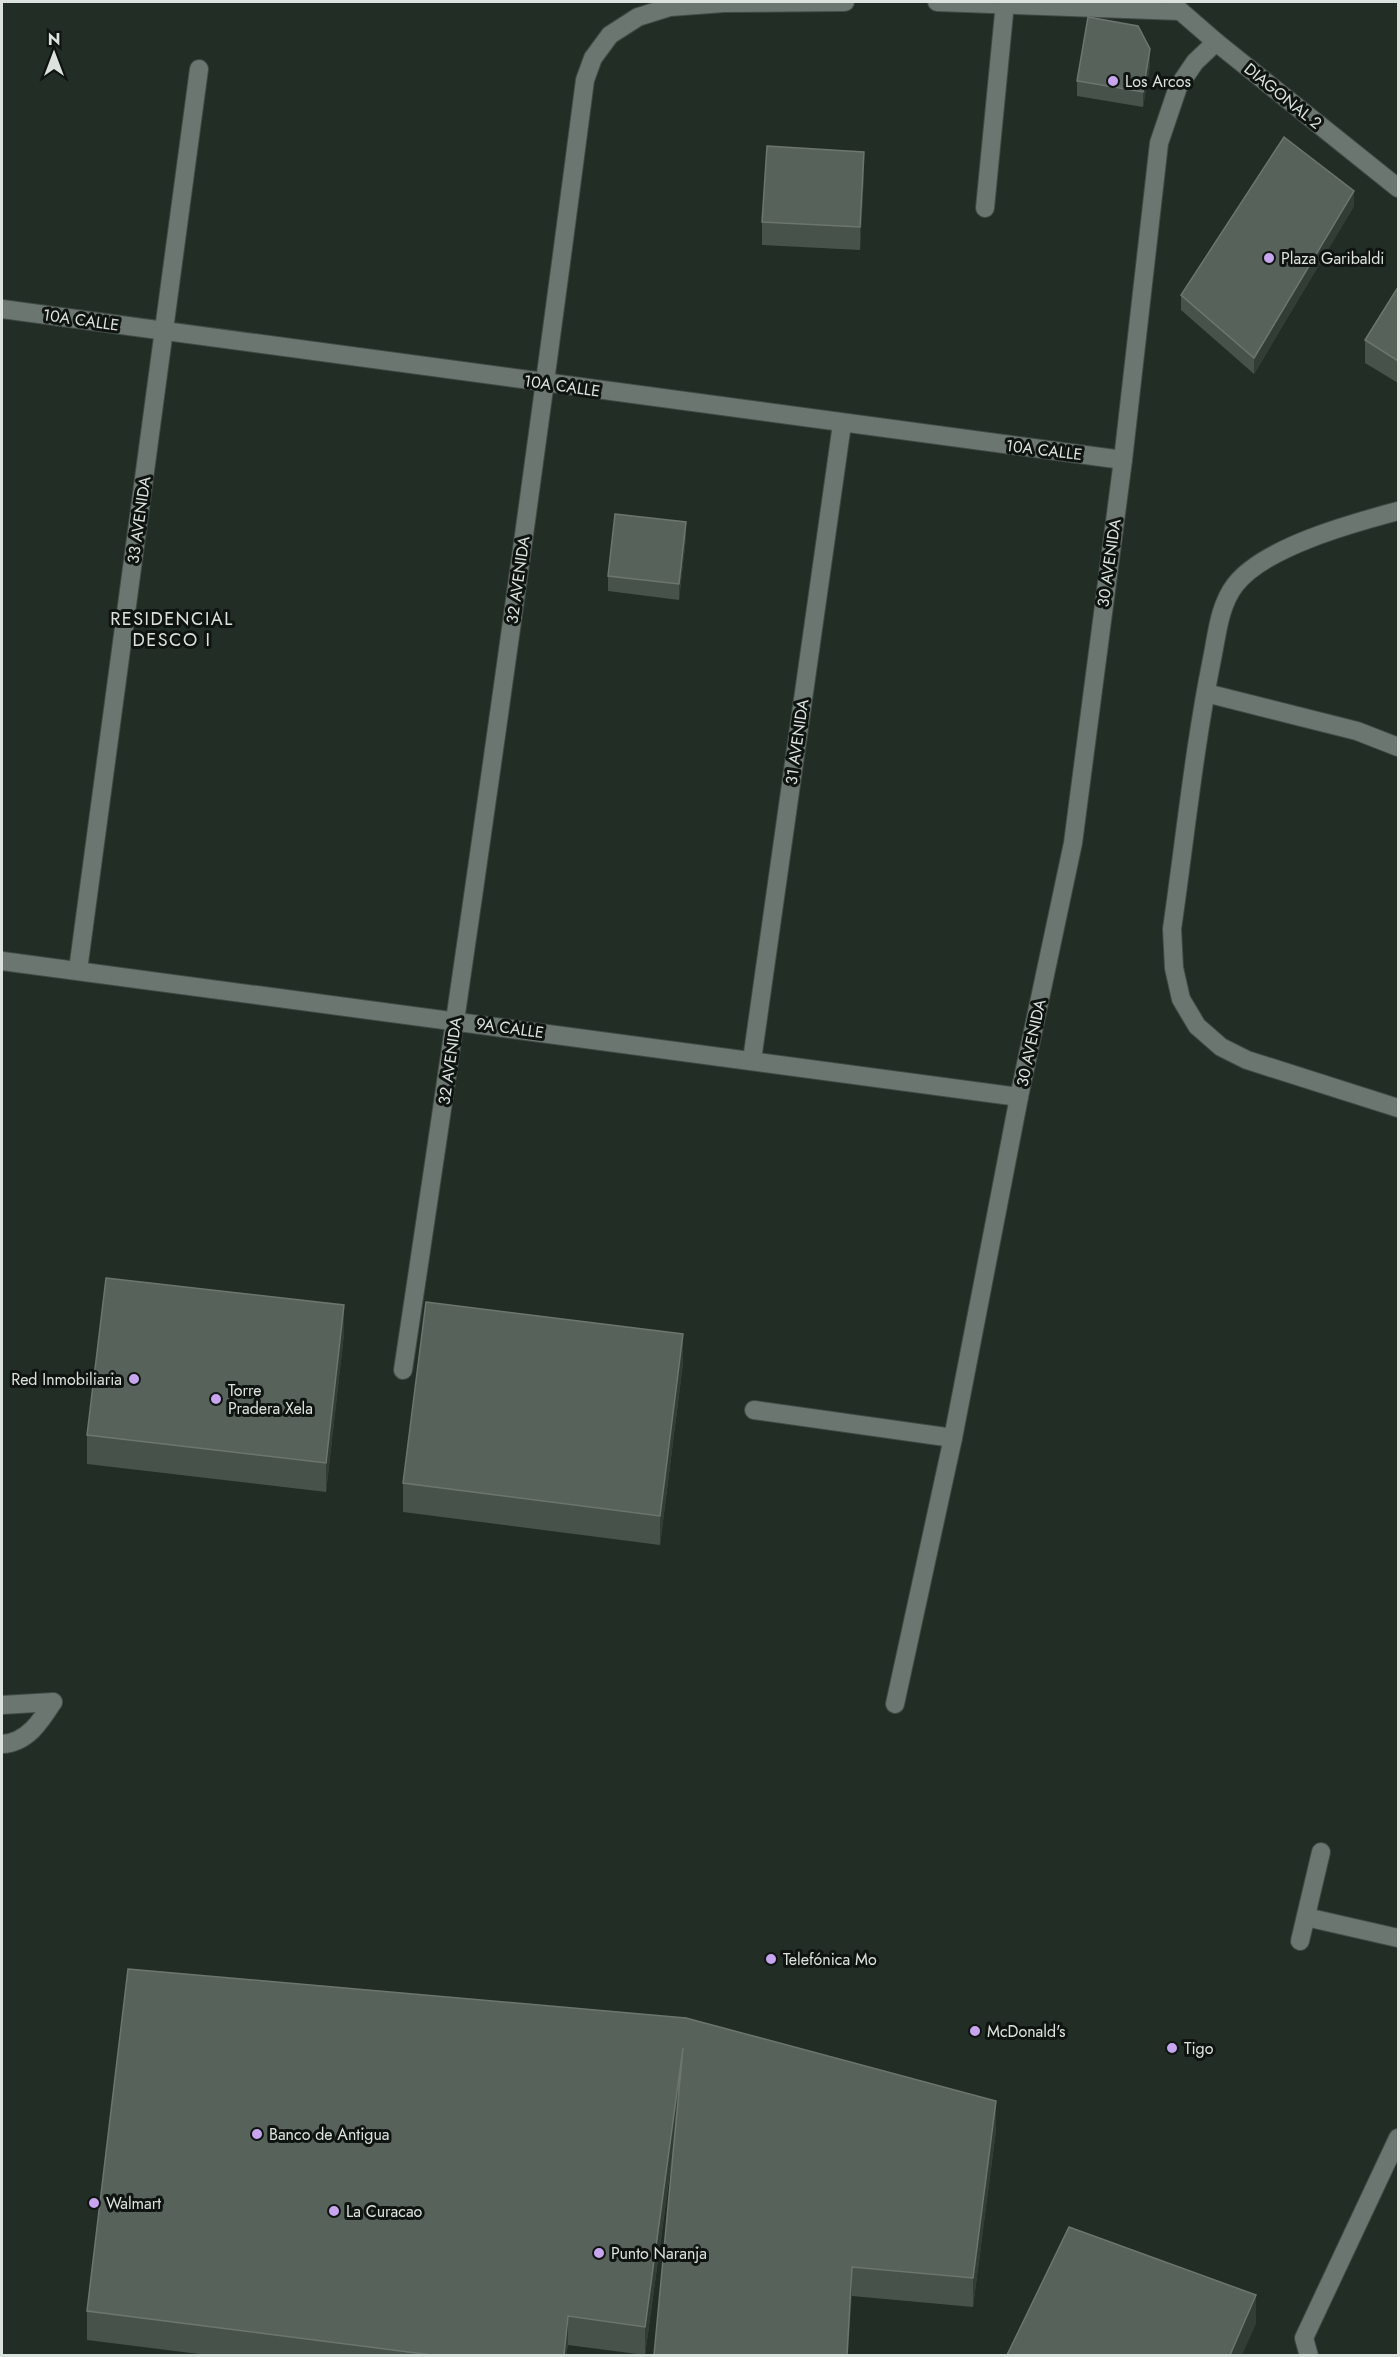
<svg xmlns="http://www.w3.org/2000/svg" width="1400" height="2357" viewBox="0 0 1400 2357" font-family="Jost,sans-serif">
<rect width="100%" height="100%" fill="#222d26"/>
<g fill="none" stroke-linecap="round" stroke-linejoin="round">
<defs>
<g id="lane">
<path d="M 1398,511 C 1353,523 1264,547 1235,585 C 1219,606 1217,635 1212,659 C 1194,748 1185,839 1172,929 L 1174,968 L 1181,999 L 1197,1026 L 1221,1047 L 1247,1060 L 1398,1108"/>
<path d="M 1206,693 L 1357,731 L 1398,747"/>
<path d="M 754,1410 L 953,1438"/>
<path d="M 895,1704 L 953,1438 L 1019,1097"/>
<path d="M 2,1705 L 53,1702"/>
<path d="M 2,1744 C 27,1743 41,1721 53,1702"/>
<path d="M 1306,1917 L 1398,1938"/>
<path d="M 1300,1941 L 1321,1852"/>
<path d="M 1309,2356 L 1304,2338 L 1398,2138"/>
</g>
<g id="street">
<path d="M 937,2 L 1180,11"/>
<path d="M 985,208 L 1005,3"/>
<path d="M 2,309 L 1123,460"/>
<path d="M 2,961 L 1019,1097 L 1073,843 L 1123,460 L 1159,143 L 1178,87 L 1195,62 L 1216,42"/>
<path d="M 78,970 L 199,69"/>
<path d="M 752,1060 L 842,424"/>
<path d="M 403,1370 C 468,941 529,511 585,80 L 593,58 L 610,35 L 638,17 L 670,7 L 724,3 L 845,2"/>
</g>
<path id="secondary" d="M 1170,2 L 1216,42 L 1398,188"/>
</defs>
<use href="#lane" stroke="#414b45" stroke-width="20"/>
<use href="#street" stroke="#414b45" stroke-width="20"/>
<use href="#secondary" stroke="#414b45" stroke-width="20"/>
<use href="#lane" stroke="#6a766f" stroke-width="18"/>
<use href="#street" stroke="#6a766f" stroke-width="18"/>
<use href="#secondary" stroke="#6a766f" stroke-width="18"/>
</g>
<g fill="#47524b">
<path d="M 1150,65 L 1143,107 L 1077,96 L 1077,81 Z"/>
<path d="M 864,174 L 860,250 L 762,245 L 762,222 Z"/>
<path d="M 1354,206 L 1254,374 L 1181,310 L 1181,295 Z"/>
<path d="M 1398,287 L 1398,383 L 1365,363 L 1365,340 Z"/>
<path d="M 686,537 L 679,600 L 608,591 L 608,576 Z"/>
<path d="M 344,1334 L 326,1492 L 87,1464 L 87,1435 Z"/>
<path d="M 683,1363 L 660,1545 L 403,1512 L 403,1483 Z"/>
<path d="M 128,1969 L 996,2130 L 973,2307 L 852,2296 L 674,2144 L 645,2355 L 568,2345 L 566,2355 L 207,2355 L 87,2340 L 87,2311 Z"/>
</g>
<g fill="#323d36">
<path d="M 1150,49 L 1150,65 L 1143,107 L 1143,92 Z"/>
<path d="M 864,152 L 864,174 L 860,250 L 860,227 Z"/>
<path d="M 1354,191 L 1354,206 L 1254,374 L 1254,358 Z"/>
<path d="M 686,522 L 686,537 L 679,600 L 679,584 Z"/>
<path d="M 344,1305 L 344,1334 L 326,1492 L 326,1463 Z"/>
<path d="M 683,1334 L 683,1363 L 660,1545 L 660,1516 Z"/>
<path d="M 683,2048 L 683,2077 L 645,2355 L 645,2327 Z"/>
<path d="M 996,2101 L 996,2130 L 973,2307 L 973,2278 Z"/>
<path d="M 852,2267 L 852,2296 L 848,2355 L 847,2355 Z"/>
<path d="M 1256,2295 L 1256,2324 L 1242,2355 L 1230,2355 Z"/>
<path d="M 568,2316 L 568,2345 L 566,2355 L 564,2355 Z"/>
</g>
<g fill="#57625b" stroke="#6c766f" stroke-width="1.5">
<path d="M 1088,17 L 1138,26 L 1150,49 L 1143,92 L 1077,81 Z"/>
<path d="M 1284,137 L 1354,191 L 1254,358 L 1181,295 Z"/>
<path d="M 767,146 L 864,152 L 860,227 L 762,222 Z"/>
<path d="M 1398,287 L 1398,361 L 1365,340 Z"/>
<path d="M 615,514 L 686,522 L 679,584 L 608,576 Z"/>
<path d="M 106,1278 L 344,1305 L 326,1463 L 87,1435 Z"/>
<path d="M 426,1302 L 683,1334 L 660,1516 L 403,1483 Z"/>
<path d="M 128,1969 L 686,2018 L 996,2101 L 973,2278 L 852,2267 L 847,2355 L 654,2355 L 683,2048 L 645,2327 L 568,2316 L 564,2355 L 432,2355 L 87,2311 Z"/>
<path d="M 1069,2227 L 1256,2295 L 1230,2355 L 1007,2355 Z"/>
</g>
<g fill="#c7a6ef" stroke="#0f1411" stroke-width="2">
<circle cx="1113" cy="81" r="6"/>
<circle cx="1269" cy="258" r="6"/>
<circle cx="134" cy="1379" r="6"/>
<circle cx="216" cy="1399" r="6"/>
<circle cx="771" cy="1959" r="6"/>
<circle cx="975" cy="2031" r="6"/>
<circle cx="1172" cy="2048" r="6"/>
<circle cx="257" cy="2134" r="6"/>
<circle cx="94" cy="2203" r="6"/>
<circle cx="334" cy="2211" r="6"/>
<circle cx="599" cy="2253" r="6"/>
</g>
<g text-anchor="middle" dominant-baseline="central" stroke-width="6" stroke-linejoin="round" paint-order="stroke">
<g font-size="16" fill="#dce3de" stroke="#0f1411" text-anchor="start">
<text x="1125" y="81">Los Arcos</text>
<text x="1281" y="258">Plaza Garibaldi</text>
<text x="122" y="1379" text-anchor="end">Red Inmobiliaria</text>
<text x="228" y="1390">Torre<tspan x="228" dy="18">Pradera Xela</tspan></text>
<text x="783" y="1959">Telefónica Mo</text>
<text x="987" y="2031">McDonald's</text>
<text x="1184" y="2048">Tigo</text>
<text x="269" y="2134">Banco de Antigua</text>
<text x="106" y="2203">Walmart</text>
<text x="346" y="2211">La Curacao</text>
<text x="611" y="2253">Punto Naranja</text>
</g>
<g font-size="16" fill="#dce3de" stroke="#0f1411">
<text transform="translate(1283 96) rotate(39)">DIAGONAL 2</text>
<text transform="translate(81 320) rotate(8)">10A CALLE</text>
<text transform="translate(562 386) rotate(8)">10A CALLE</text>
<text transform="translate(1044 450) rotate(7)">10A CALLE</text>
<text transform="translate(139 520) rotate(-82)">33 AVENIDA</text>
<text transform="translate(1109 563) rotate(-82)">30 AVENIDA</text>
<text transform="translate(518 580) rotate(-82)">32 AVENIDA</text>
<text transform="translate(797 742) rotate(-82)">31 AVENIDA</text>
<text transform="translate(510 1028) rotate(8)">9A CALLE</text>
<text transform="translate(1031 1043) rotate(-78)">30 AVENIDA</text>
<text transform="translate(450 1061) rotate(-82)">32 AVENIDA</text>
</g>
<g font-size="18" letter-spacing="1.5" fill="#dce3de" stroke="#0f1411">
<text x="172" y="619">RESIDENCIAL<tspan x="172" dy="21">DESCO I</tspan></text>
</g>
</g>
<rect width="1400" height="2357" fill="none" stroke="#dce3de" stroke-width="6"/>
<g transform="translate(54 54)" stroke="#0f1411" stroke-width="4.5" paint-order="stroke">
<path d="M0-4.5L10 22L0 15L-10 22Z" fill="#dce3de"/>
<text y="-9" font-size="16" font-weight="bold" text-anchor="middle" fill="#dce3de">N</text>
</g>
</svg>
